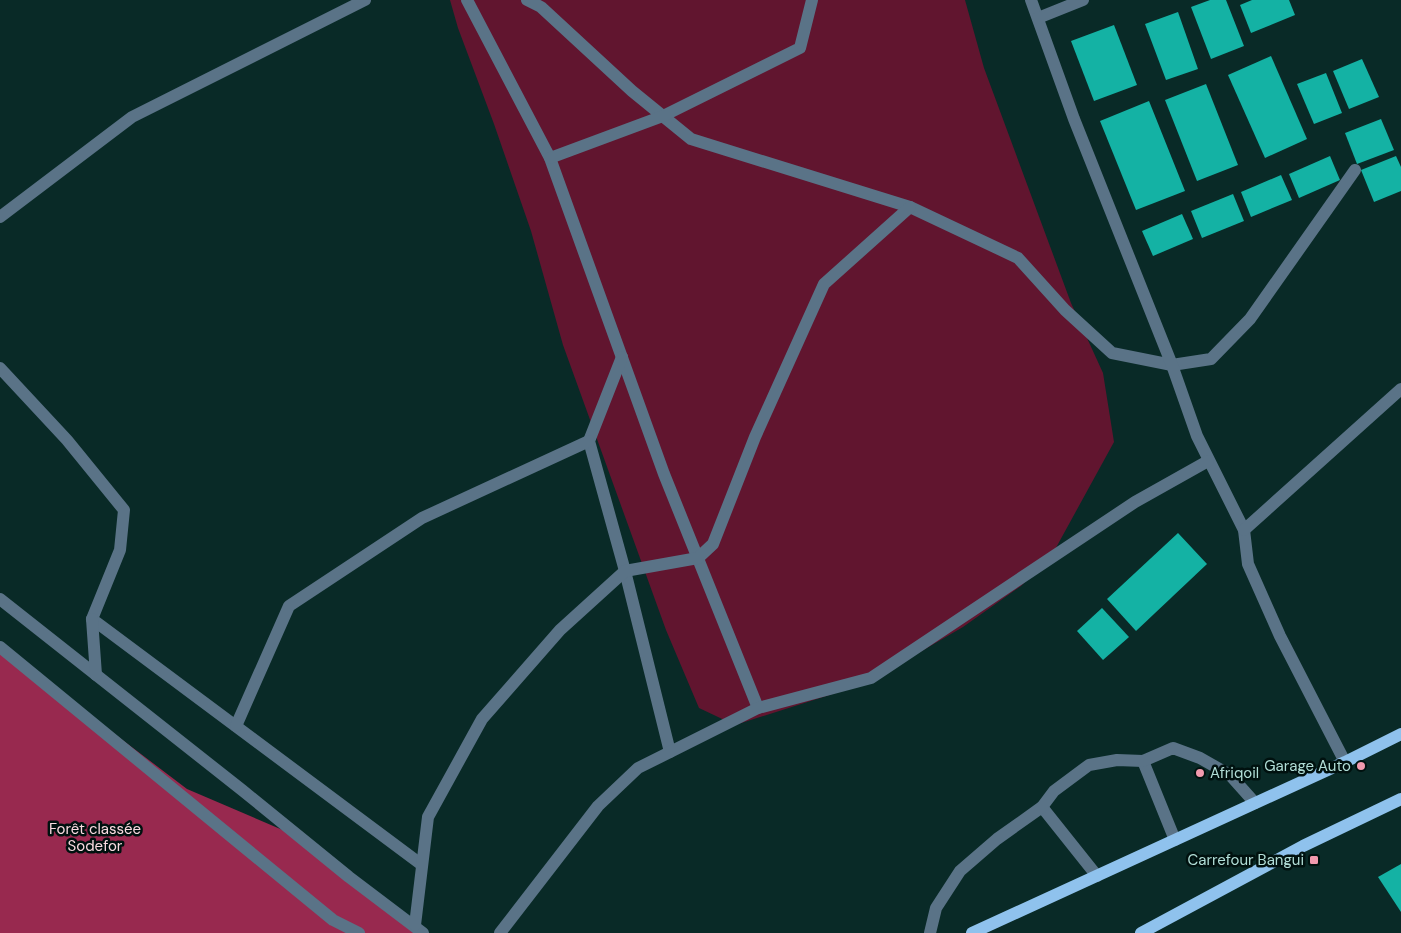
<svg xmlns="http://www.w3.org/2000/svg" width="1401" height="933" viewBox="0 0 1401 933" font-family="'DM Sans',sans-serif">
<rect width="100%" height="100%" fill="#092a27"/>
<path fill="#61152f" d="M 450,0 L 965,0 L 984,68 L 1071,303 L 1103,373 L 1114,442 L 1052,555 L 1021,586 L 963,627 L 901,663 L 845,690 L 735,725 L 699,708 L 666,630 L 563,345 L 531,231 L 494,124 L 458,28 Z"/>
<path fill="#98294f" d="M 0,647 L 187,789 L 292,834 L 423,933 L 0,933 Z"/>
<g fill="#14b2a4">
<path d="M 1210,0 L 1226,0 L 1244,46 L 1211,59 L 1191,7 Z"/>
<path d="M 1252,0 L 1289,0 L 1295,15 L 1251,33 L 1240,5 Z"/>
<path d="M 1178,12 L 1198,69 L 1166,80 L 1145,24 Z"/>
<path d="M 1114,25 L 1137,85 L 1094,101 L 1071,41 Z"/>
<path d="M 1271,56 L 1307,139 L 1265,158 L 1228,75 Z"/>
<path d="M 1362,59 L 1379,97 L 1349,109 L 1333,71 Z"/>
<path d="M 1326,73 L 1342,113 L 1314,124 L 1297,84 Z"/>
<path d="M 1206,84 L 1238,165 L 1197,181 L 1165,100 Z"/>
<path d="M 1149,101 L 1185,191 L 1136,210 L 1100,121 Z"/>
<path d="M 1381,119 L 1394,150 L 1357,164 L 1345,133 Z"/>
<path d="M 1330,156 L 1340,180 L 1299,198 L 1289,174 Z"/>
<path d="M 1396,156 L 1401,167 L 1401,191 L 1374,202 L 1361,170 Z"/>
<path d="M 1281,175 L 1292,200 L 1251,217 L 1241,192 Z"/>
<path d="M 1233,194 L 1244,221 L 1202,238 L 1191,211 Z"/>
<path d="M 1182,214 L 1193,239 L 1153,256 L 1142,231 Z"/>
<path d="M 1178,533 L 1207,564 L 1136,631 L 1107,599 Z"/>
<path d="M 1102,608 L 1129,637 L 1103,660 L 1077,631 Z"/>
<path d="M 1401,864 L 1401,912 L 1378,877 Z"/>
</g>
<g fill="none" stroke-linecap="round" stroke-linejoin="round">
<g stroke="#5a7387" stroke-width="12">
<path d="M 467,0 L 550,158 L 664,474 L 758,708"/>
<path d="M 527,0 L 541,7 L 632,91 L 691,139 L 910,207 L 1018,258 L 1065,310 L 1112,353 L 1172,365 L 1211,359 L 1250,319 L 1355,170"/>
<path d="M 1031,0 L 1074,119 L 1172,365 L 1197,436 L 1244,530 L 1248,564 L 1280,636 L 1345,762"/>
<path d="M 1038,18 L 1083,0"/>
<path d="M 550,158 L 663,116 L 800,48 L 812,0"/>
<path d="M 0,217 L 132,117 L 365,0"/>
<path d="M 622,357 L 589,441 L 625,571 L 670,752"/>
<path d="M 0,368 L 67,440 L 124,510 L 120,550 L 92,619 L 422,865"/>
<path d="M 1244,530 L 1401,389"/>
<path d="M 0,599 L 242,790 L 349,877 L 423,933"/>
<path d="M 92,619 L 96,675"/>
<path d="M 0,647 L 333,920 L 359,933"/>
<path d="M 236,726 L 289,606 L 422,518 L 589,441"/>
<path d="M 1143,761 L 1175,840"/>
<path d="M 1042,807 L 1097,876"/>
<path d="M 415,925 L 428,817 L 482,719 L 560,630 L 625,571 L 698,558 L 713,544 L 755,437 L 824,284 L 910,207"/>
<path d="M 500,933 L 598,806 L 638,768 L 758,708 L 871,678 L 1135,502 L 1208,461"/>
<path d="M 930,933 L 936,908 L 960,871 L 997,839 L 1042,807 L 1054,791 L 1089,765 L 1117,760 L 1143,761 L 1173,748 L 1200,758 L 1230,775 L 1255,803"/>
</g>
<g stroke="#8fc2ed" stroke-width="12">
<path d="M 972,933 L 1345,762 L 1401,734"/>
<path d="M 1141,933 L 1303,846 L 1401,799"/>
</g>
</g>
<g fill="#f29aae" stroke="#00110f" stroke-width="2">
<circle cx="1361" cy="766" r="5"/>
<circle cx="1200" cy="773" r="5"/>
<rect x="1309" y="855" width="10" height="10" rx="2.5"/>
</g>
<g text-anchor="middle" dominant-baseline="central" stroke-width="5" stroke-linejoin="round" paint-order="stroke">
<g font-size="15" fill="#b1ded7" stroke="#00110f" text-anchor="end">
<text x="1351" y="766">Garage Auto</text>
<text x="1210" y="773" text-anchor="start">Afriqoil</text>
<text x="1304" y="860">Carrefour Bangui</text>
</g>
<g font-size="15" fill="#fadbe1" stroke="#00110f">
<text x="95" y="829">Forêt classée<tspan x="95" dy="17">Sodefor</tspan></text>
</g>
</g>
</svg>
